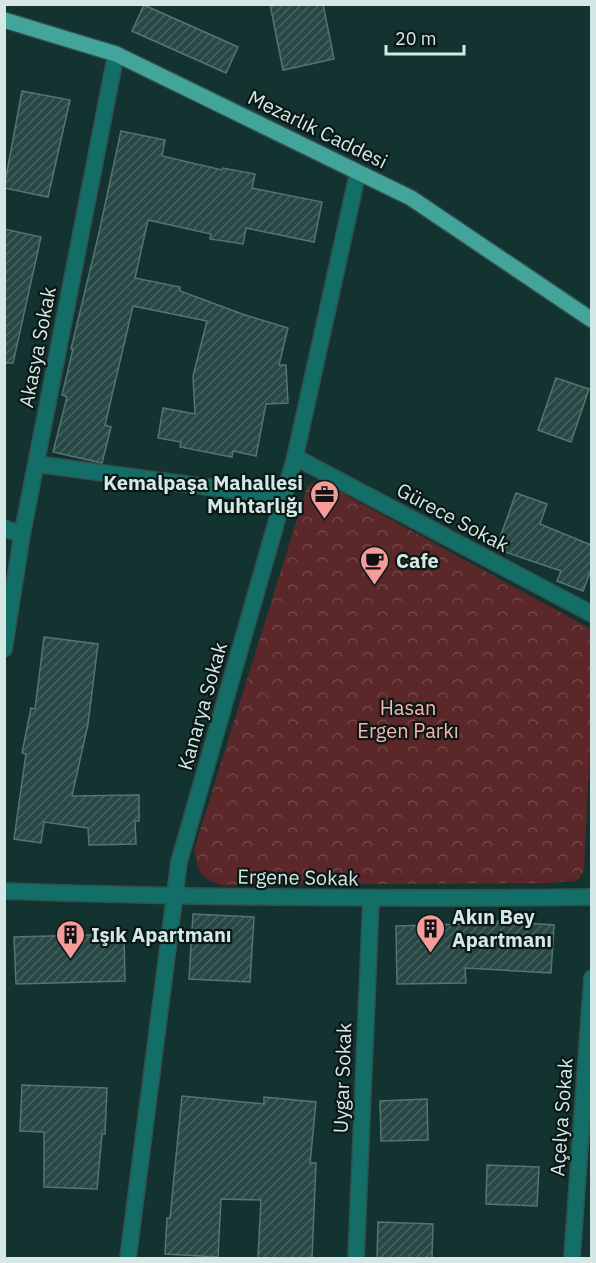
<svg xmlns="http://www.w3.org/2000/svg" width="596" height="1263" viewBox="0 0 596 1263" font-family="'IBM Plex Sans',sans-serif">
<defs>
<pattern id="forest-crowns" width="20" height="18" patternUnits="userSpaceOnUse" patternTransform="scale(1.5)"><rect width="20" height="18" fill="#5b2728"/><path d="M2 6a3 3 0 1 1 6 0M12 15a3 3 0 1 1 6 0" fill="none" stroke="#724647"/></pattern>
<pattern id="building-hatch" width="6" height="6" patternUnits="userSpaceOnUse" patternTransform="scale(1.5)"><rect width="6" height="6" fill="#284845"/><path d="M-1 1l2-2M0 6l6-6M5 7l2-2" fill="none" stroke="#466260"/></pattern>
</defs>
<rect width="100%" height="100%" fill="#133330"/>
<path fill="url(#forest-crowns)" d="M 322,482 L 591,629 L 591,724 L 584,871 L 577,881 L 547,883 L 221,885 C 199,877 199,873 194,850 L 307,487 L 312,483 Z"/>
<g fill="url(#building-hatch)" stroke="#547571" stroke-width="1.5">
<path d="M 270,4 L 323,4 L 334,59 L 283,70 Z"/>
<path d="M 144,5 L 238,47 L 226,73 L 132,31 Z"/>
<path d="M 22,91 L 70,100 L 48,197 L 4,188 Z"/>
<path d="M 121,131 L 165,140 L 162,156 L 222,170 L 223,168 L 255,174 L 252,188 L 322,202 L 314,242 L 246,228 L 243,244 L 210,239 L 211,234 L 148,220 L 135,278 L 180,287 L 180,291 L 245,315 L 288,328 L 279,365 L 286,365 L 288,403 L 266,404 L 256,456 L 233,451 L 232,457 L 180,447 L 181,442 L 158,438 L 163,408 L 195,414 L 193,376 L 207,321 L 133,306 L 105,425 L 111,427 L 102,463 L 53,452 L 67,397 L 62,395 L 73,349 L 71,349 L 98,237 Z"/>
<path d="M 4,229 L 41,237 L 13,363 L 4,363 Z"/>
<path d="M 556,378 L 589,389 L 571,442 L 538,430 Z"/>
<path d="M 516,493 L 547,504 L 540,524 L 591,545 L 591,570 L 583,591 L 557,581 L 561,571 L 496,549 Z"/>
<path d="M 44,637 L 98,644 L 88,724 L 72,796 L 139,795 L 139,821 L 135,821 L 136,844 L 89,845 L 88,828 L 44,822 L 41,843 L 14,839 L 26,754 L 22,753 L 31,708 L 35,709 Z"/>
<path d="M 193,914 L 254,917 L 250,982 L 189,979 Z"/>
<path d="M 498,921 L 554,925 L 551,973 L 465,968 L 466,983 L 397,984 L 396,926 L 498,923 Z"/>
<path d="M 124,934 L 125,981 L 16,984 L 14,937 Z"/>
<path d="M 22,1085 L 107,1088 L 105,1134 L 102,1134 L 97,1189 L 44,1187 L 44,1132 L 20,1131 Z"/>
<path d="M 182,1096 L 264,1104 L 264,1097 L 316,1102 L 310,1163 L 316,1163 L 312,1258 L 258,1258 L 261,1200 L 221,1199 L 218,1257 L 165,1254 L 167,1218 L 170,1218 Z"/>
<path d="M 427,1099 L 428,1140 L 381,1141 L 380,1101 Z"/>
<path d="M 487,1165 L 539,1167 L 537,1206 L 486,1204 Z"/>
<path d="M 378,1222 L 433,1224 L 432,1258 L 377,1258 Z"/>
</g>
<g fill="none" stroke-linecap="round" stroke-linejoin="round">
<defs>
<g id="street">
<path d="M 295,457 L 592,614"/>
<path d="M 36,464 L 283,497"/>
<path d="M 4,528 L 22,535"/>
<path d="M 4,649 L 22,535 L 116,54"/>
<path d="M 4,891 C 200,898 396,899 592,897"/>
<path d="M 128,1258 L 179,862 L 295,457 L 358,172"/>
<path d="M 356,1258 L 371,899"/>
<path d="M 572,1258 L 592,978"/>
</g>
<path id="primary" d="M 4,20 L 116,54 L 411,198 L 592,320"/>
</defs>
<use href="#street" stroke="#32504d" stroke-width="18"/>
<use href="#primary" stroke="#32504d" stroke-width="18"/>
<use href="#street" stroke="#136e67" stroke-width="15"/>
<use href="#primary" stroke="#43a49b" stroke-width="15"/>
</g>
<defs>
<symbol id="office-pin" viewBox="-11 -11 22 30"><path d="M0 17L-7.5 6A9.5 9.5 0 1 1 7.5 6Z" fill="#f59b99" stroke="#0a1816"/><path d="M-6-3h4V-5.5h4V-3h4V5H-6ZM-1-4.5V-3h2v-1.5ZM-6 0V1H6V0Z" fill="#111"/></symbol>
<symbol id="cafe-pin" viewBox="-11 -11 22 30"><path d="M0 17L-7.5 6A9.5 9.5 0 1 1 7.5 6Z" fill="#f59b99" stroke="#0a1816"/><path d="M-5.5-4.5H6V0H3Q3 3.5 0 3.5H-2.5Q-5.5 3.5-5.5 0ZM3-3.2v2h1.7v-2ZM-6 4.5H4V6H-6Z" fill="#111"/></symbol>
<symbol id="building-pin" viewBox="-11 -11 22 30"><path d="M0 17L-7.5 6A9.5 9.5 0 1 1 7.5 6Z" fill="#f59b99" stroke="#0a1816"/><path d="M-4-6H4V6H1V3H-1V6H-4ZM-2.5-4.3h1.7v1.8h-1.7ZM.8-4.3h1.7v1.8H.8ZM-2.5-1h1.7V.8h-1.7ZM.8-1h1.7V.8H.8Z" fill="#111"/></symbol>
</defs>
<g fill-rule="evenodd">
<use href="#office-pin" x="308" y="478" width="33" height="45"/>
<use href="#cafe-pin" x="358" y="544" width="33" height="45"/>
<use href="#building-pin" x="414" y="912" width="33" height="45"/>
<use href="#building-pin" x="54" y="918" width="33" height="45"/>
</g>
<g text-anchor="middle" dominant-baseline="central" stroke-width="4.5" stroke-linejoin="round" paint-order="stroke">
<g font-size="20" fill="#d6e8e5" stroke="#0a1816">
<text transform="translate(318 129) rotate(26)">Mezarlık Caddesi</text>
<text transform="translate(37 347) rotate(-79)">Akasya Sokak</text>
<text transform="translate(453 517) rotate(28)">Gürece Sokak</text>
<text transform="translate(202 706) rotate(-74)">Kanarya Sokak</text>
<text transform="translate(298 877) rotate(1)">Ergene Sokak</text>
<text transform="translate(342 1078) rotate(-88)">Uygar Sokak</text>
<text transform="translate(561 1117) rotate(-86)">Açelya Sokak</text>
</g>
<g font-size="20" font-weight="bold" fill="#d6e8e5" stroke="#0a1816" text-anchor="start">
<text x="303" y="482" text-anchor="end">Kemalpaşa Mahallesi<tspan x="303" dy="23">Muhtarlığı</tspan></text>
<text x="396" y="560">Cafe</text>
<text x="452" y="916">Akın Bey<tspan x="452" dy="23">Apartmanı</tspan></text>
<text x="91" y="934">Işık Apartmanı</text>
</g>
<g font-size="20" fill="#feb2b0" stroke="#0a1816">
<text x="408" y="707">Hasan<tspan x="408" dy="23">Ergen Parkı</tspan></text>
</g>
</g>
<rect width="596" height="1263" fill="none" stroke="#d6e8e5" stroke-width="12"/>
<path d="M386 45v9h78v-9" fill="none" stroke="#d6e8e5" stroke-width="3"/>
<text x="395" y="45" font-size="18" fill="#d6e8e5" stroke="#0a1816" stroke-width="4.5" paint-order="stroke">20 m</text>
</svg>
